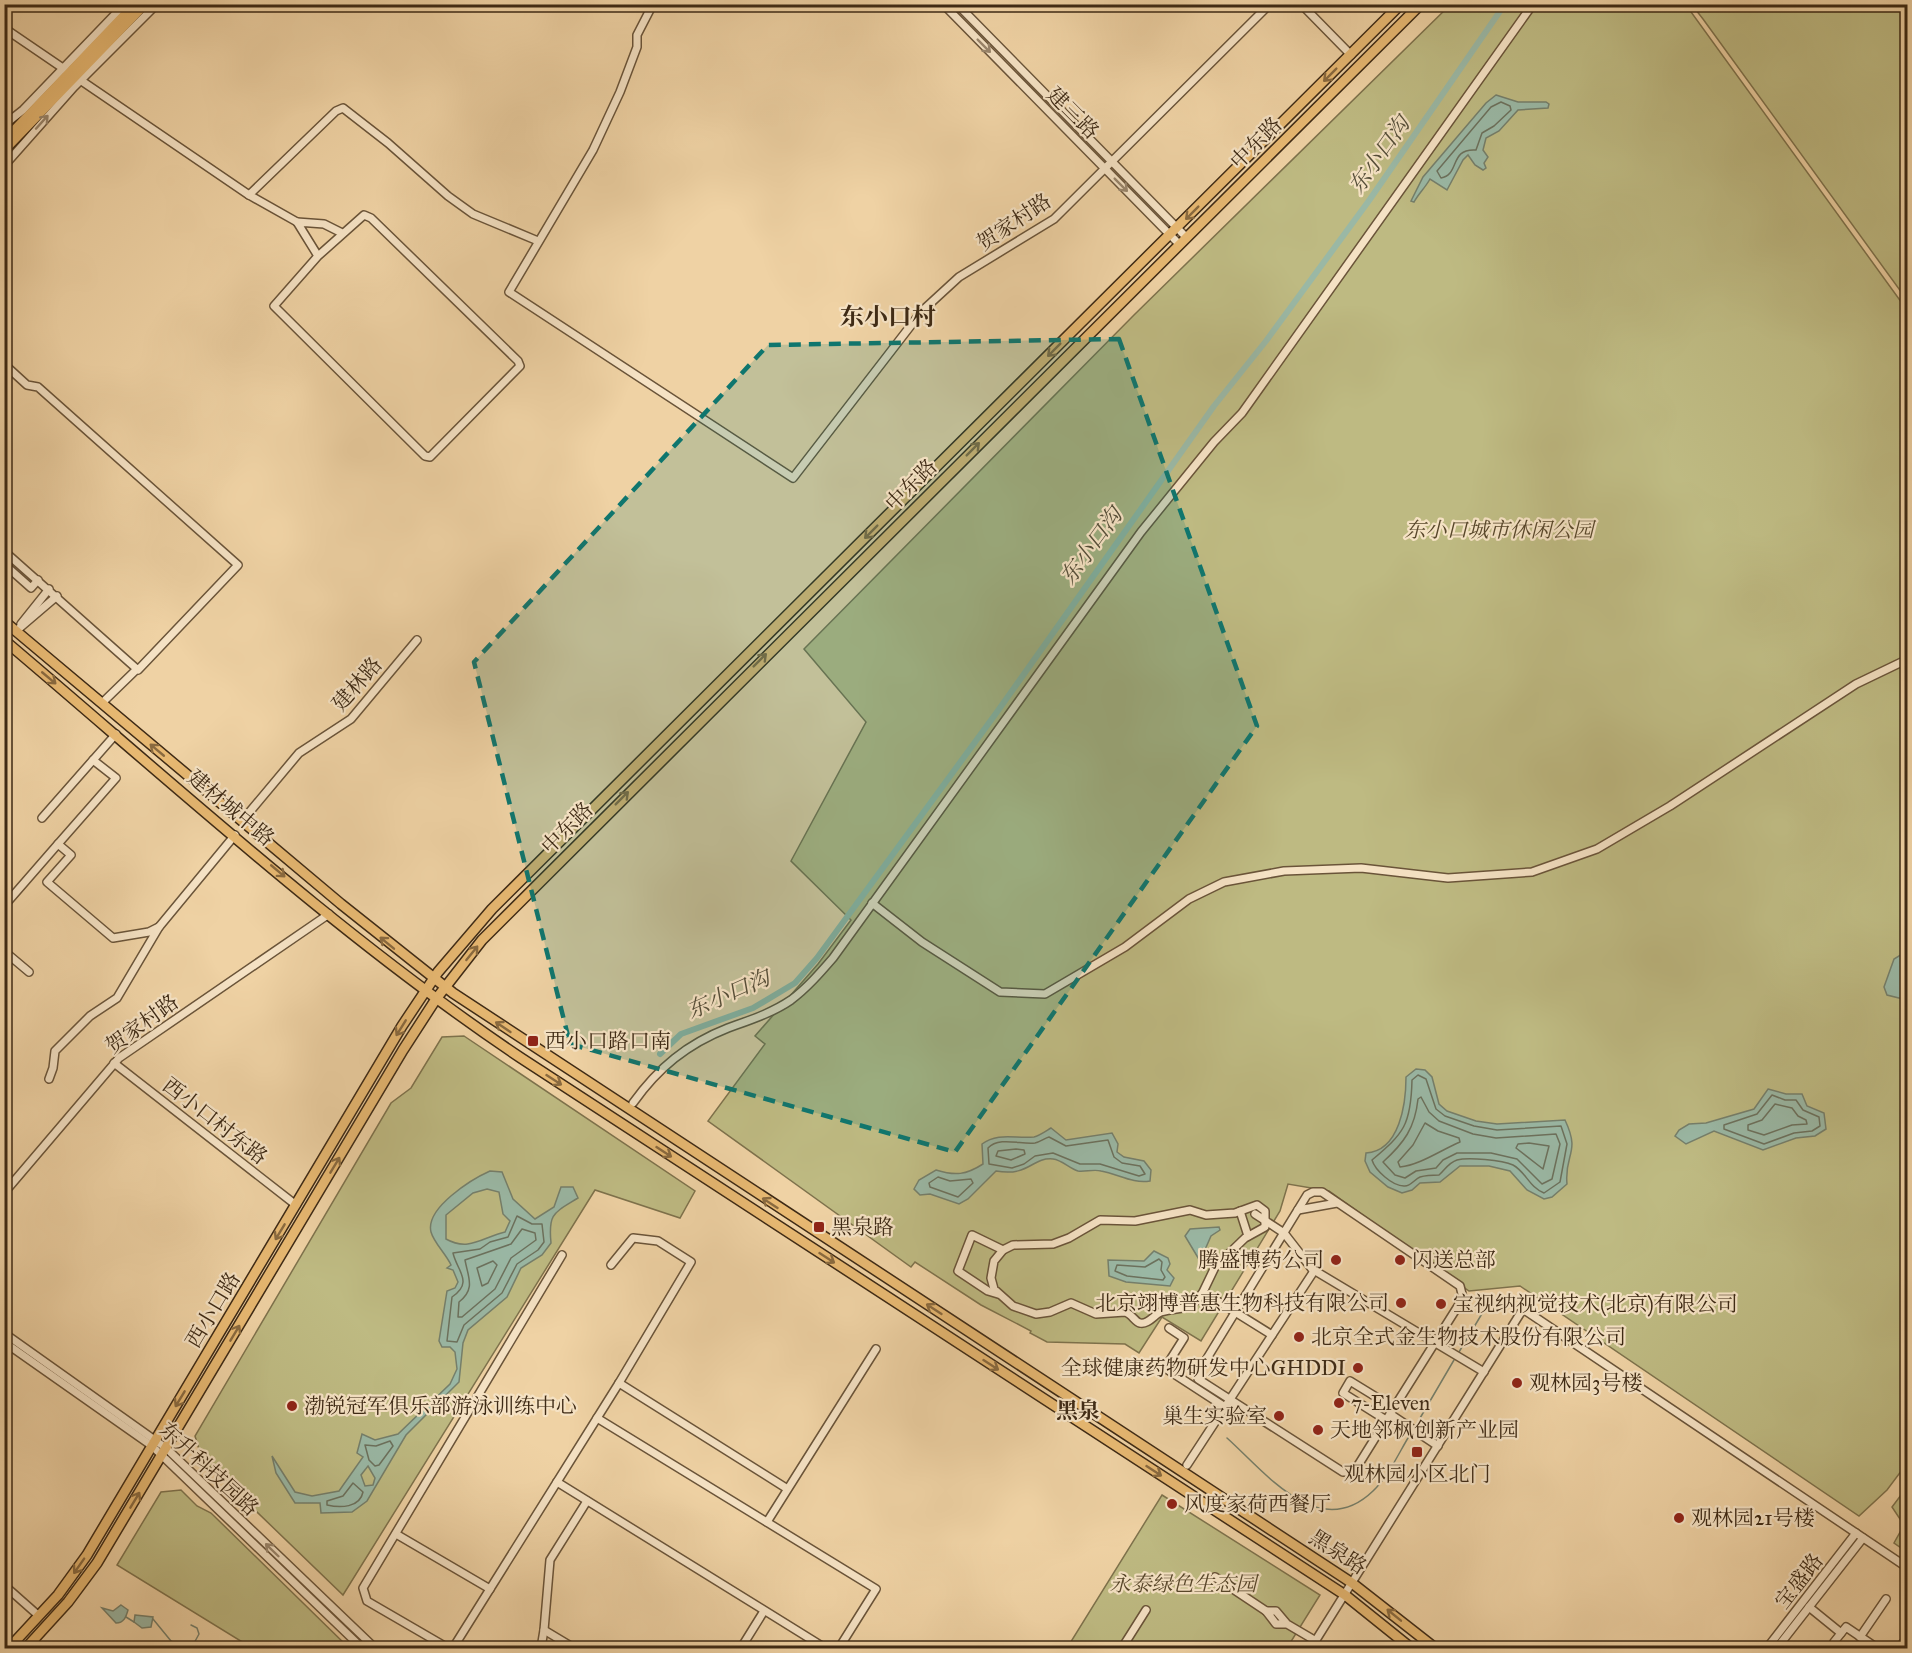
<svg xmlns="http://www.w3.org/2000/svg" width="1912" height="1653" viewBox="0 0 1912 1653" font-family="'IM FELL Great Primer','Noto Serif SC',serif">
<rect width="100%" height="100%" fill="#efd2a4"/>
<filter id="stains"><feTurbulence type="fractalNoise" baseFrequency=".00333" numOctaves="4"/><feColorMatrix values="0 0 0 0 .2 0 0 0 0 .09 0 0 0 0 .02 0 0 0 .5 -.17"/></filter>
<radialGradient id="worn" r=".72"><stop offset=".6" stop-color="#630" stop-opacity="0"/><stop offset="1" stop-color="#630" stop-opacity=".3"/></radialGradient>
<g fill="#beba82" stroke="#7e724c" stroke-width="1.5">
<path d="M 1450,5 L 1686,5 L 1907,310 L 1908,1462 L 1887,1490 L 1859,1516 L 1520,1286 L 1469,1291 L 1329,1191 L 1288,1184 L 1280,1211 L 1201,1341 L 1162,1317 L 1139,1353 L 1125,1344 L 1047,1342 L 1030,1333 L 1031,1331 L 981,1305 L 915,1262 L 911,1267 L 708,1121 L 765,1044 L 755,1036 L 818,964 L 851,920 L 791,861 L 866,722 L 804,649 L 1134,315 Z"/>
<path d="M 1692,5 L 1907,5 L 1907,300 L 1703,19 Z"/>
<path d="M 464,1036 L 695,1191 L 680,1218 L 595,1190 L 343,1595 L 202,1459 L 195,1436 L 391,1103 L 411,1088 L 442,1037 Z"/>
<path d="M 1907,1487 L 1907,1552 L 1894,1543 L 1904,1525 L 1892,1507 Z"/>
<path d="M 181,1490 L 197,1506 L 211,1513 L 349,1648 L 252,1648 L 117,1565 L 161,1492 Z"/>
<path d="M 1162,1495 L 1320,1595 L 1287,1648 L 1067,1648 Z"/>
</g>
<g fill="#9ab8a5" stroke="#757f6b" stroke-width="1.5" fill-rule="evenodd">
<path d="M 1496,95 L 1518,102 L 1546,102 L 1549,104 L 1548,108 L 1518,110 L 1499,131 L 1486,138 L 1483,150 L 1488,157 L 1484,163 L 1486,168 L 1483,170 L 1475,165 L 1468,155 L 1463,160 L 1447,190 L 1430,179 C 1425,188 1419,193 1414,202 L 1411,201 L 1423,177 L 1486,103 Z"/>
<path d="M 1907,951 L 1907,1000 L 1887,995 L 1884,987 L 1894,959 Z"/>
<path d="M 1416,1069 L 1425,1070 L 1432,1077 L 1439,1104 L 1447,1111 L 1476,1121 L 1497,1124 L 1565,1120 C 1581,1154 1564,1153 1567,1184 L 1552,1197 L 1544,1199 L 1527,1190 L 1510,1171 L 1489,1166 L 1460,1166 L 1440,1182 L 1420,1183 L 1412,1190 L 1402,1193 L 1388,1187 L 1370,1172 L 1365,1161 L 1366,1153 C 1400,1151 1406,1103 1406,1077 Z"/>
<path d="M 1768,1089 L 1786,1094 L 1802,1094 L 1807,1106 L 1824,1113 L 1826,1129 L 1815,1136 L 1796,1138 L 1763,1150 L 1714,1131 L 1686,1144 L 1675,1136 L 1679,1130 L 1689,1124 L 1706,1123 L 1754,1109 Z"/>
<path d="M 1051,1128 L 1066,1140 L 1112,1133 L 1118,1144 L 1117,1152 L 1124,1157 L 1144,1161 L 1151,1170 L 1150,1181 C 1133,1184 1118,1174 1101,1171 C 1094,1169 1085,1172 1078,1171 C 1069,1168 1062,1160 1053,1159 C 1032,1157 1029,1177 996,1171 L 968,1199 L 959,1204 L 930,1194 L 920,1195 L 914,1189 L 919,1180 L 936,1170 C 955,1176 966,1175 983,1164 L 982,1144 C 998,1132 1016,1139 1034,1137 C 1039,1136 1046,1131 1051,1128 Z"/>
<path d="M 490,1171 L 502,1172 L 513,1199 L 535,1219 L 554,1207 L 561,1187 L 573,1187 L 578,1198 C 554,1213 548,1213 551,1243 L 542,1255 L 521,1268 L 507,1297 L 468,1330 L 463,1343 L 459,1382 L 406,1435 L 367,1501 L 352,1512 L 321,1513 L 320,1503 L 295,1503 L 276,1473 L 272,1456 L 295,1492 L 312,1496 L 339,1491 L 363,1457 L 357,1453 L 362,1434 L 375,1440 L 398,1434 L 450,1384 L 457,1369 L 455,1352 L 450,1347 L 442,1347 L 439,1341 L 447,1291 L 455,1288 L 458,1282 L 453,1270 L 447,1268 L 451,1265 C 446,1254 434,1243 431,1232 C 425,1208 472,1179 490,1171 ZM 487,1189 L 499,1192 L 503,1214 L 510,1221 L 505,1232 C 483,1237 469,1252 446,1239 L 446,1215 L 473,1193 ZM 368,1466 L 375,1478 L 373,1485 L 365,1486 L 361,1475 Z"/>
<path d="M 1219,1227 L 1220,1230 L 1211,1236 L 1200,1261 L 1185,1236 L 1190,1229 Z"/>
<path d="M 1154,1251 L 1168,1258 L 1170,1264 L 1167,1270 L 1174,1278 L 1170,1286 L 1126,1282 L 1109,1276 L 1108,1260 L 1144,1261 Z"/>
<path d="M 121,1605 L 128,1610 C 126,1617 124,1623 116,1623 L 102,1608 L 113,1611 Z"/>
<path d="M 135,1615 L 153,1617 L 151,1627 L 142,1628 L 134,1622 Z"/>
</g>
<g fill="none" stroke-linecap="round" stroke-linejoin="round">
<g stroke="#6c715d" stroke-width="1.5">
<path d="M 1501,102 L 1510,106 L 1511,110 L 1494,126 L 1482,133 L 1476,150 C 1449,148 1460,175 1441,178 L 1437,171 L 1491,107 Z"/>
<path d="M 1418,1075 L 1426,1079 L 1436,1109 L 1445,1116 L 1474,1126 L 1497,1130 L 1561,1126 L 1567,1144 L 1560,1182 L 1544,1193 C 1529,1187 1526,1172 1513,1165 C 1502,1160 1468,1157 1457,1160 C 1448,1163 1445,1170 1439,1175 C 1433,1175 1427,1175 1420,1177 C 1415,1179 1410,1187 1404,1186 C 1392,1186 1375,1170 1372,1160 C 1404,1133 1411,1125 1412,1080 Z"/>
<path d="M 1772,1095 L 1785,1100 L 1796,1100 L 1803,1110 L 1819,1117 L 1820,1126 L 1812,1131 L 1794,1133 L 1764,1144 L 1724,1129 L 1724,1125 L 1757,1114 Z"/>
<path d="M 1421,1097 L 1429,1112 L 1439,1121 L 1473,1134 L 1496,1138 L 1556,1134 L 1560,1144 L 1552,1179 L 1542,1184 L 1517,1159 L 1491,1153 L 1457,1153 L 1443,1160 L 1436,1168 L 1416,1171 L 1405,1178 L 1395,1175 L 1383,1162 C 1404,1143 1415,1128 1418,1099 Z"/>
<path d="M 1775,1104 L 1792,1108 L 1798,1116 L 1806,1120 L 1807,1124 L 1792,1125 L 1764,1135 L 1748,1130 L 1748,1125 L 1762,1120 Z"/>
<path d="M 1425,1123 L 1438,1131 L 1459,1138 L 1460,1142 C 1441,1150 1420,1165 1400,1167 L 1398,1162 L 1413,1145 Z"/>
<path d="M 1049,1137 L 1066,1146 L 1108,1140 L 1114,1157 L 1122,1163 L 1140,1166 L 1145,1174 L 1139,1176 L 1100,1164 L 1080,1164 L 1053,1153 L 1035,1156 L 1024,1164 L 1012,1168 L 989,1164 L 988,1148 C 999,1136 1022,1145 1035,1143 C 1040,1142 1045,1138 1049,1137 Z"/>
<path d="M 1529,1143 L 1549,1146 L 1543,1169 L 1516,1148 L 1518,1144 Z"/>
<path d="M 1016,1149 L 1024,1150 L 1025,1154 L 1011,1160 L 996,1156 L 998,1151 Z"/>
<path d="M 938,1177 L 950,1181 L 971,1179 L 973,1183 L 958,1197 L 930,1187 L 929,1183 Z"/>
<path d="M 517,1216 L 532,1224 L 542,1224 L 544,1242 L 538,1250 L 517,1264 L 502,1293 L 464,1325 L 457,1342 L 447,1341 L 452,1297 C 474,1282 457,1271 453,1253 L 480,1249 L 490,1242 L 508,1237 Z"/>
<path d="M 522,1229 L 535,1233 L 536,1240 L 511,1258 L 495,1289 L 462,1317 L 458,1317 L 459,1302 C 476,1289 468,1277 465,1260 L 511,1244 Z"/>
<path d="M 1159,1259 L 1162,1262 L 1161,1270 L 1165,1277 L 1163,1280 L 1127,1276 L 1115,1271 L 1117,1265 L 1145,1267 Z"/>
<path d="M 493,1261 L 497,1265 L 488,1283 L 482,1286 L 477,1268 Z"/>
<path d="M 390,1441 L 393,1446 L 379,1465 L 375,1466 L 369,1460 L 365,1445 L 376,1446 Z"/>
<path d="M 353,1483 L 363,1492 C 360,1508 340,1508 327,1505 L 327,1501 L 343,1496 Z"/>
</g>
<g stroke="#757f6b" stroke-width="1.5">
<path d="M 1459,1352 L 1492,1297"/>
<path d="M 1416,1425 L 1454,1360"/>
<path d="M 1227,1438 C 1266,1473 1319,1543 1373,1491 C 1389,1476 1399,1452 1411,1433"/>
<path d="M 126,1617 L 134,1622"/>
<path d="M 153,1619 L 171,1641 L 183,1647 L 193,1646 L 199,1648"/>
<path d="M 191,1625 L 197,1628 L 199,1634 L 193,1645"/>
</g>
<path stroke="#9ab8a5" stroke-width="6" d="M 660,1054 L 681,1034 L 753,1008 L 795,983 L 817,958 L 997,712 L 1214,406 L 1266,341 L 1368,202 L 1505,4"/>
<defs>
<g id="minor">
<path d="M 653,4 L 637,35 L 637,47 L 620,92 L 593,150 L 509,292 L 793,478 L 922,311 L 959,277 L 1054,219 L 1270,4"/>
<path d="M 943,4 L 1179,244"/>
<path d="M 957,4 L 1186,237"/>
<path d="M 1301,4 L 1351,55"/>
<path d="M 4,28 L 249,195 L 297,222"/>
<path d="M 4,125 L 23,110 L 125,4"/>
<path d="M 4,166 L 74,87 L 157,4"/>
<path d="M 249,195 L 336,111 L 343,108 L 388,143 L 448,196 L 473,214 L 538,241"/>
<path d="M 318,256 L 274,306 L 425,456 L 430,457 L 520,366 L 518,361 L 371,218 L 364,215 L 318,256 L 297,222 L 324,224 L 342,233"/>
<path d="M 4,364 L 27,385 L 38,387 L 238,565 L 138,670 L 4,551"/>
<path d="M 4,564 L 31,588 L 38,580"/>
<path d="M 21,624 L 49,589"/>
<path d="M 16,631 L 57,596"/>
<path d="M 102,703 L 137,669"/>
<path d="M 42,818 L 116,734"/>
<path d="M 242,821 L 299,753 L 351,719 L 417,640"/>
<path d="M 58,844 L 116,778 L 93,760"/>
<path d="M 872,903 L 922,942 L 1000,992 L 1045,994 L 1125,947 L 1189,899 L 1224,882 L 1284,871 L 1361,868 L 1448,878 L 1532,872 L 1597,849 L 1670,806 L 1856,684 L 1908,659"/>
<path d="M 4,906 L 58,844 L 71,855 L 47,882 L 113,938 L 149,932 L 159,927"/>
<path d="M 4,951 L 29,972"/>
<path d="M 114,1063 L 296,1205"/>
<path d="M 49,1079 L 53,1068 L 55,1051 L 90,1016 L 117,998 L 159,927 L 235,835"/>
<path d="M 633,1103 C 658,1068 687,1044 728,1028 C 750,1020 772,1013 791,1000 C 807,988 820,973 833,958 L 1141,532 L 1214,442 L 1242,413 L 1533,4"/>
<path d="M 4,1193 L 119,1058 L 329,914"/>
<path d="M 1298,1210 L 1337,1203"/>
<path d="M 1240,1211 L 1248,1236"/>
<path d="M 1255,1214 L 1284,1233 L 1312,1269 L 1484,1372"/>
<path d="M 1203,1292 C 1189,1313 1182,1306 1161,1312 C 1155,1314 1148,1325 1140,1323 C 1135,1322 1132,1314 1125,1312 L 1096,1314 L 1071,1303 L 1050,1312 L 1036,1314 L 1013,1306 L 994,1289 L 991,1278 L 994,1261 L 1003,1250 L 1013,1245 L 1053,1244 L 1069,1238 L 1100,1220 L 1135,1221 L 1190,1210 L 1206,1215 L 1235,1213 L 1257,1205 L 1265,1211 L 1265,1227 L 1245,1238 L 1215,1267 L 1203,1292 L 1272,1335"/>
<path d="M 998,1294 L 988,1291 L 958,1271 L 972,1235 L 1003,1250"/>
<path d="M 1169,1328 L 1184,1338 L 1165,1368 L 1225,1407"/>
<path d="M 4,1333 L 166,1448 L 375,1648"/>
<path d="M 4,1342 L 152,1446 L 362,1648"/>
<path d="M 619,1383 L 786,1488"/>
<path d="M 1390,1414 L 1357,1467 L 1351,1472 L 1343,1472 L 1198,1379 L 1198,1373 L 1307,1195 L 1313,1192 L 1322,1192 L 1460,1286 L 1463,1298 L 1390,1414 L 1438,1446"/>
<path d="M 597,1418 L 876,1589 L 839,1648"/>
<path d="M 1386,1420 L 1343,1393 L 1350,1381 L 1394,1408"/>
<path d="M 1187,1465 L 1314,1271"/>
<path d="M 557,1482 L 825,1648"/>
<path d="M 767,1522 L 876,1349"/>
<path d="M 396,1534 L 490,1589"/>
<path d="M 1215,1577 L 1266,1611"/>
<path d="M 4,1585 L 39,1616"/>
<path d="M 1809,1607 L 1841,1633"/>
<path d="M 1287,1624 L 1276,1624 L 1266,1611 L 1276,1611 L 1287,1624 L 1316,1641"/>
<path d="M 1860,1637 L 1886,1599"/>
<path d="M 448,1648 L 367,1601 L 363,1588 L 562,1255"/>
<path d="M 453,1648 L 619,1383 L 691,1262 L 658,1241 L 633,1238 L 611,1265"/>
<path d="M 541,1648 L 544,1630"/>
<path d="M 574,1648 L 544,1630 L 550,1560 L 587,1501"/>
<path d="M 741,1648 L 764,1611"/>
<path d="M 1122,1648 L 1146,1610"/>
<path d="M 1311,1648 L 1523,1309 L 1908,1568"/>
<path d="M 1767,1648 L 1856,1533"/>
<path d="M 1777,1648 L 1863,1538"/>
<path d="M 1843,1648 L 1834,1642 L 1846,1627 L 1877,1648"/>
<path d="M 1899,1648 L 1908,1637"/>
</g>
<g id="major">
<path d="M 4,141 L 135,4"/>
<path d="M 4,150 L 145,4"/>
<path d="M 4,621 L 341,904 L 453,993 L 1352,1583 L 1435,1648"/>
<path d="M 4,640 C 172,782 339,936 521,1058 L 1345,1595 L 1411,1648"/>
<path d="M 9,1648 L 58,1595 L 87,1555 L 402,1026 L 438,972 L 492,909 L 1401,4"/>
<path d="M 26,1648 L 68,1602 L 97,1563 L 403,1050 L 436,999 L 482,940 L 1421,4"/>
</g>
</defs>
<use href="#minor" stroke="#6a5439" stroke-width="10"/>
<use href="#major" stroke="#3e2a15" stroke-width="12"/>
<use href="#minor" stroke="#f5e2c4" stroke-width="7"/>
<use href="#major" stroke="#e8b972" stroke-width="9"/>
</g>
<defs><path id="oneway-shaft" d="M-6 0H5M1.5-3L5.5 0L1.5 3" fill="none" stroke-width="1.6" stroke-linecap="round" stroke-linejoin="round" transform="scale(1.5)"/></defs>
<g stroke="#9a866c">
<use href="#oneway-shaft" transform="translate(984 46) rotate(45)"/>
<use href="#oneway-shaft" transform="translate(42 122) rotate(-48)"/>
<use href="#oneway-shaft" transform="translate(1121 185) rotate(45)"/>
<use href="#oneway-shaft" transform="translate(272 1550) rotate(-136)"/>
</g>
<g stroke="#8a6a3f">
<use href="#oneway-shaft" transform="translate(1330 75) rotate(135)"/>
<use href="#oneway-shaft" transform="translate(1192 213) rotate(135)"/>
<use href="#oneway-shaft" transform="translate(1054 350) rotate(135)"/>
<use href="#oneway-shaft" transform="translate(973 449) rotate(-45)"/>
<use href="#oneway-shaft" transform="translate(871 532) rotate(135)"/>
<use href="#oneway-shaft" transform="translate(760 660) rotate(-45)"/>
<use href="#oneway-shaft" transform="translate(49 678) rotate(40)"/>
<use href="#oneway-shaft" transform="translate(157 750) rotate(-140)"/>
<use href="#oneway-shaft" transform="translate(622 798) rotate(-45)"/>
<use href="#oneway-shaft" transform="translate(278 871) rotate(40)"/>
<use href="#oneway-shaft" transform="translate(387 943) rotate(-141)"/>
<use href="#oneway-shaft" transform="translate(472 953) rotate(-51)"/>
<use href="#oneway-shaft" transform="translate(503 1027) rotate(-146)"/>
<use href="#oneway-shaft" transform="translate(401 1028) rotate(122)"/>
<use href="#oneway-shaft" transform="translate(554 1080) rotate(33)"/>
<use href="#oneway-shaft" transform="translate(664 1152) rotate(33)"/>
<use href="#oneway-shaft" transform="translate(335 1165) rotate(-59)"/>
<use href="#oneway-shaft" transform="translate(770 1203) rotate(-147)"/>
<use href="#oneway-shaft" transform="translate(280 1232) rotate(121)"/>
<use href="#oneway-shaft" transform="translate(827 1258) rotate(33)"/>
<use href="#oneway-shaft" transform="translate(934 1309) rotate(-147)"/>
<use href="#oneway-shaft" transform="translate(235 1333) rotate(-59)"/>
<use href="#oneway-shaft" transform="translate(991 1365) rotate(33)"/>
<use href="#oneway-shaft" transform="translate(180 1399) rotate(121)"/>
<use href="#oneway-shaft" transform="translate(1154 1471) rotate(33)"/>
<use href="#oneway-shaft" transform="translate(135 1500) rotate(-59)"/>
<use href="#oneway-shaft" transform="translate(79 1566) rotate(125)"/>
<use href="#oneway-shaft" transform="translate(1394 1615) rotate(-141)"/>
</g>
<path fill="#0f766e" fill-opacity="0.2" stroke="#0f766e" stroke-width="4.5" stroke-dasharray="12 8" stroke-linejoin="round" d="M 1119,339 L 1257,726 L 955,1152 L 570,1044 L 474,662 L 768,345 Z"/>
<g fill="#8f2418" stroke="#f5e2c4" stroke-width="2">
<rect x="527" y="1035" width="12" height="12" rx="3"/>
<rect x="813" y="1221" width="12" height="12" rx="3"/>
<circle cx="1336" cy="1260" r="6"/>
<circle cx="1400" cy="1260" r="6"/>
<circle cx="1401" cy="1303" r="6"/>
<circle cx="1441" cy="1304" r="6"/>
<circle cx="1299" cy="1337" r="6"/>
<circle cx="1358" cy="1368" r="6"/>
<circle cx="1517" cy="1383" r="6"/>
<circle cx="1339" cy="1403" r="6"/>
<circle cx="292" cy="1406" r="6"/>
<circle cx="1279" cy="1416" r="6"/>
<circle cx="1318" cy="1430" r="6"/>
<rect x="1411" y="1446" width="12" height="12" rx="3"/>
<circle cx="1172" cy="1504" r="6"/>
<circle cx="1679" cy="1518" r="6"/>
</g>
<g text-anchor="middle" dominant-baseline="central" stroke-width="4.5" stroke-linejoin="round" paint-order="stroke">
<g font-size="21" fill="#3e2a15" stroke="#f5e2c4">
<text transform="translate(1073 113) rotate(45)">建三路</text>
<text transform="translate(1256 143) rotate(-45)">中东路</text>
<text transform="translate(1014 222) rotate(-34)">贺家村路</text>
<text transform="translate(911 485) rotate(-45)">中东路</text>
<text transform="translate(357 684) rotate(-49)">建林路</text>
<text transform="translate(231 808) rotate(40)">建材城中路</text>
<text transform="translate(567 828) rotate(-45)">中东路</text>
<text transform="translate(142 1024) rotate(-36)">贺家村路</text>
<text transform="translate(215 1121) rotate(38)">西小口村东路</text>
<text transform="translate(213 1310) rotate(-59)">西小口路</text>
<text transform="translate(209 1469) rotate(43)">东升科技园路</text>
<text transform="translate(1338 1552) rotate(33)">黑泉路</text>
<text transform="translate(1799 1581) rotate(-52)">宝盛路</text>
</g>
<g font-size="21" font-style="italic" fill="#58472b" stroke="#f5e2c4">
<text x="1499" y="530">东小口城市休闲公园</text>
<text x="1183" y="1584">永泰绿色生态园</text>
</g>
<g font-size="21" fill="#3e2a15" stroke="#f5e2c4" text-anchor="start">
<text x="545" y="1041">西小口路口南</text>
<text x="831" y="1227">黑泉路</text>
<text x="1324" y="1260" text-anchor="end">腾盛博药公司</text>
<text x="1412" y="1260">闪送总部</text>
<text x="1389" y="1303" text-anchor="end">北京翊博普惠生物科技有限公司</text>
<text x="1453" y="1304">宝视纳视觉技术(北京)有限公司</text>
<text x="1311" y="1337">北京全式金生物技术股份有限公司</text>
<text x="1346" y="1368" text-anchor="end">全球健康药物研发中心GHDDI</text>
<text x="1529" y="1383">观林园3号楼</text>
<text x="1351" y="1403">7-Eleven</text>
<text x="304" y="1406">渤锐冠军俱乐部游泳训练中心</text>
<text x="1267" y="1416" text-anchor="end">巢生实验室</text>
<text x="1330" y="1430">天地邻枫创新产业园</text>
<text x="1417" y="1474" text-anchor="middle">观林园小区北门</text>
<text x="1184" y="1504">风度家荷西餐厅</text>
<text x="1691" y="1518">观林园21号楼</text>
</g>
<g font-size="22" font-style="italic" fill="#554e39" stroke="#f5e2c4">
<text transform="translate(1379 155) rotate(-55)">东小口沟</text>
<text transform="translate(1091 546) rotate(-54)">东小口沟</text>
<text transform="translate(728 994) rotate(-24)">东小口沟</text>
</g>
<g font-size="22" font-weight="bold" fill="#3e2a15" stroke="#f5e2c4">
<text x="1078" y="1410">黑泉</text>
</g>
<g font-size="24" font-weight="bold" fill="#3e2a15" stroke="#f5e2c4">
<text x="888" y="317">东小口村</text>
</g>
</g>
<rect width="1912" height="1653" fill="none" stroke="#efd2a4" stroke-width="24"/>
<rect x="6" y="6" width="1900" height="1641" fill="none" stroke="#3e2a15" stroke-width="3"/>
<rect x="12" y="12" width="1888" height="1629" fill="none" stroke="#3e2a15" stroke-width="1.5"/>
<rect width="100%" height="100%" filter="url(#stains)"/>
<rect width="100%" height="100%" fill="url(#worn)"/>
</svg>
